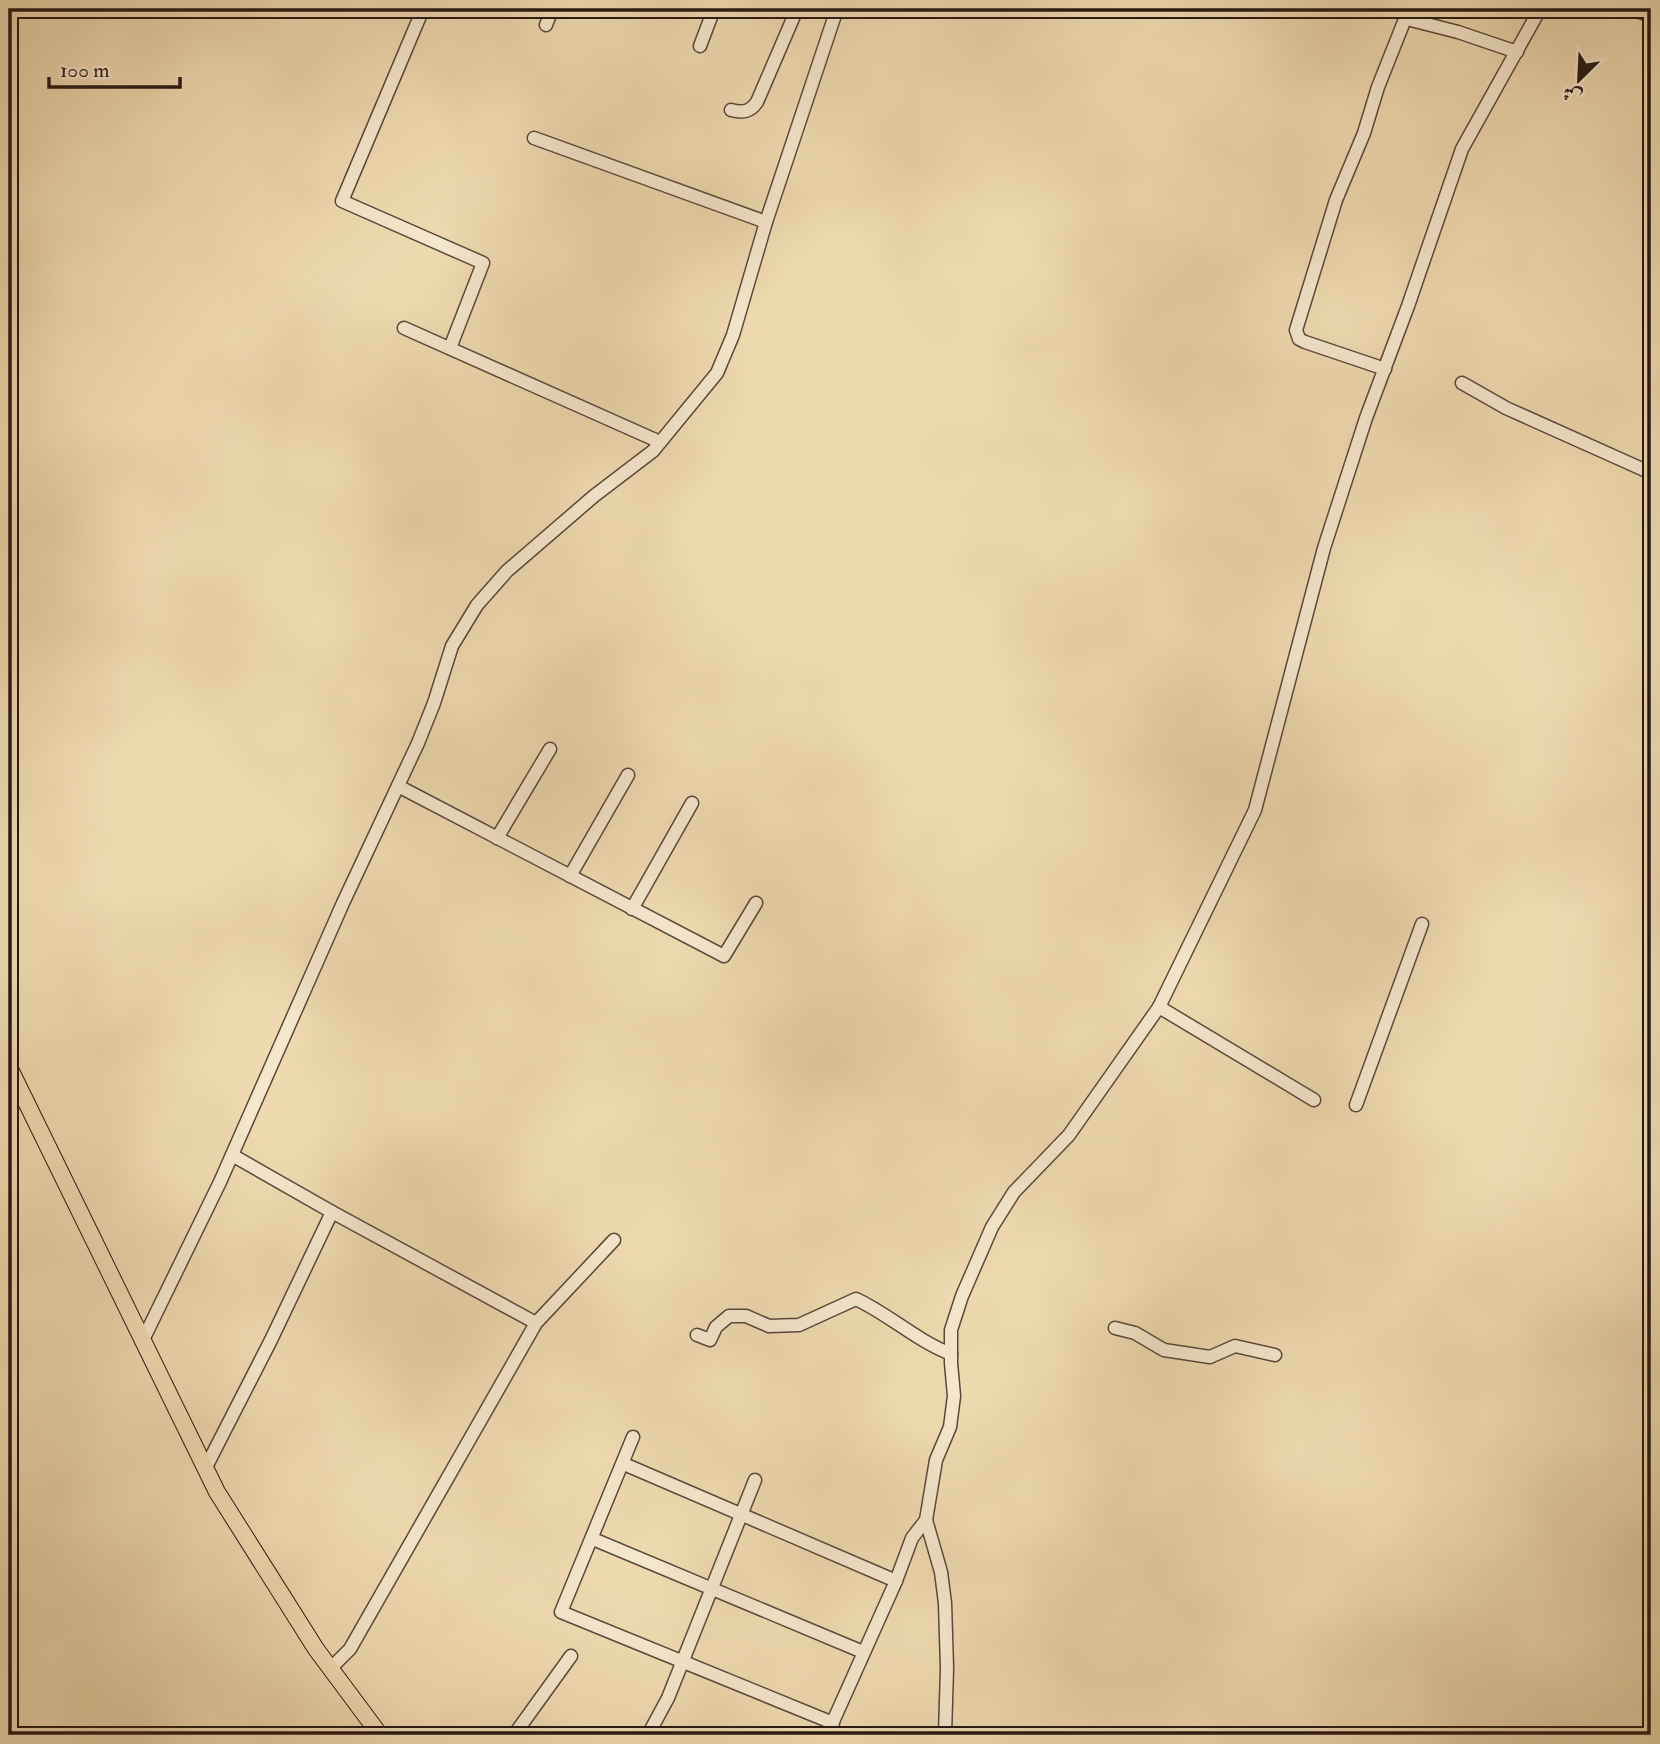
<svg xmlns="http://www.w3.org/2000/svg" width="1660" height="1744" viewBox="0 0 1660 1744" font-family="'IM FELL Double Pica',Amiri,serif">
<rect width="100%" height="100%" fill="#efdab0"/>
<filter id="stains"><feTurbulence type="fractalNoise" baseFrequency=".00286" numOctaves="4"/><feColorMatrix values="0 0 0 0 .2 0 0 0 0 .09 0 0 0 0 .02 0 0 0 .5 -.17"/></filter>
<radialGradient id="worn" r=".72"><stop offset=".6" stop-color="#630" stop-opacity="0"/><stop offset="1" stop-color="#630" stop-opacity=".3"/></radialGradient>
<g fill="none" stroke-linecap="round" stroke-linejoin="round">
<defs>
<g id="minor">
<path d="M 423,9 L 342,201 L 483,263 L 450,348"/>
<path d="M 1631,9 L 1651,16"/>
<path d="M 1407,19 L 1458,32 L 1517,52"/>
<path d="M 546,25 L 552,9"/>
<path d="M 700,46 L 714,9"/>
<path d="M 731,110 C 743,113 750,112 757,102 L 797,9"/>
<path d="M 534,138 L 766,222"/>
<path d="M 404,328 L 660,442"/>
<path d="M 1385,369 L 1305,342 L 1299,339 L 1296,330 L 1336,200 L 1364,133 L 1378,87 L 1409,9"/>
<path d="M 1462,383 L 1506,408 L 1651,473"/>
<path d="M 398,786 L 724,956 L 756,903"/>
<path d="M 497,838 L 550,749"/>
<path d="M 570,876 L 628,775"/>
<path d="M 632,909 L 692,803"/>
<path d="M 1314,1100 L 1159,1007 L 1255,810 L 1324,548 L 1366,418 L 1408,306 L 1462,149 L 1540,9"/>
<path d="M 1356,1105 L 1422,924"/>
<path d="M 232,1155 L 332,1212 L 536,1323"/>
<path d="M 1115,1328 L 1135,1333 L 1164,1350 L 1210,1357 L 1235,1346 L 1275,1355"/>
<path d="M 697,1335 L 710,1340 L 716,1327 L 729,1316 L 746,1316 L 769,1326 L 799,1325 L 856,1299 C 890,1315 917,1341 951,1354"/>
<path d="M 142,1342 L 220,1182 L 343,903 L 418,743 L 434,703 L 452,646 L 477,605 L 507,571 L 594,496 L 653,451 L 717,373 L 733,335 L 766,222 L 837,9"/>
<path d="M 633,1437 L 561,1612 L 833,1723"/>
<path d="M 624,1464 L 896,1581"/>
<path d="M 205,1469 L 271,1340 L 332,1212"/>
<path d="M 926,1520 L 941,1572 L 945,1603 L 947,1668 L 945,1735"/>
<path d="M 593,1539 L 863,1652"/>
<path d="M 330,1669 L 350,1649 L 536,1323 L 614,1240"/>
<path d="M 514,1735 L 571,1656"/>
<path d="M 648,1735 L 668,1698 L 755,1480"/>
<path d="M 827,1735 L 896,1581 L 912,1538 L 926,1520 L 936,1460 L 950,1427 L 954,1396 L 951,1363 L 951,1330 L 962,1296 L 992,1227 L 1014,1192 L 1069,1135 L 1159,1007"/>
</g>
<path id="major" d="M 9,1067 L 217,1492 L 316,1649 L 380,1735"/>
</defs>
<use href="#minor" stroke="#59493a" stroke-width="15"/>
<use href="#major" stroke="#271913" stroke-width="18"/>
<use href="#minor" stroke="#f5e7cc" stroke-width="12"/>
<use href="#major" stroke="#efdab0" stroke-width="16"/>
</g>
<rect width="1660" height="1744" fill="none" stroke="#efdab0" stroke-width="35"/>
<rect x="10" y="10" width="1639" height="1723" fill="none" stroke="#271913" stroke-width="3.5"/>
<rect x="18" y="18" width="1625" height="1709" fill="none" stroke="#271913" stroke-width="2"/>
<g transform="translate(1579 80) rotate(204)" stroke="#f5e7cc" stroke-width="5" paint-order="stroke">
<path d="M0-5L12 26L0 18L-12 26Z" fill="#271913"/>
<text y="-10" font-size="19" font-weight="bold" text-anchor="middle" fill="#271913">ش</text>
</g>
<path d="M49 77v10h131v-10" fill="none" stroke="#271913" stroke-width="3.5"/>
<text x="60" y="77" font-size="21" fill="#271913" stroke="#f5e7cc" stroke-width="5" paint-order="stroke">100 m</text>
<rect width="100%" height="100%" filter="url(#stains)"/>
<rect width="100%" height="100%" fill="url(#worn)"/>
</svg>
